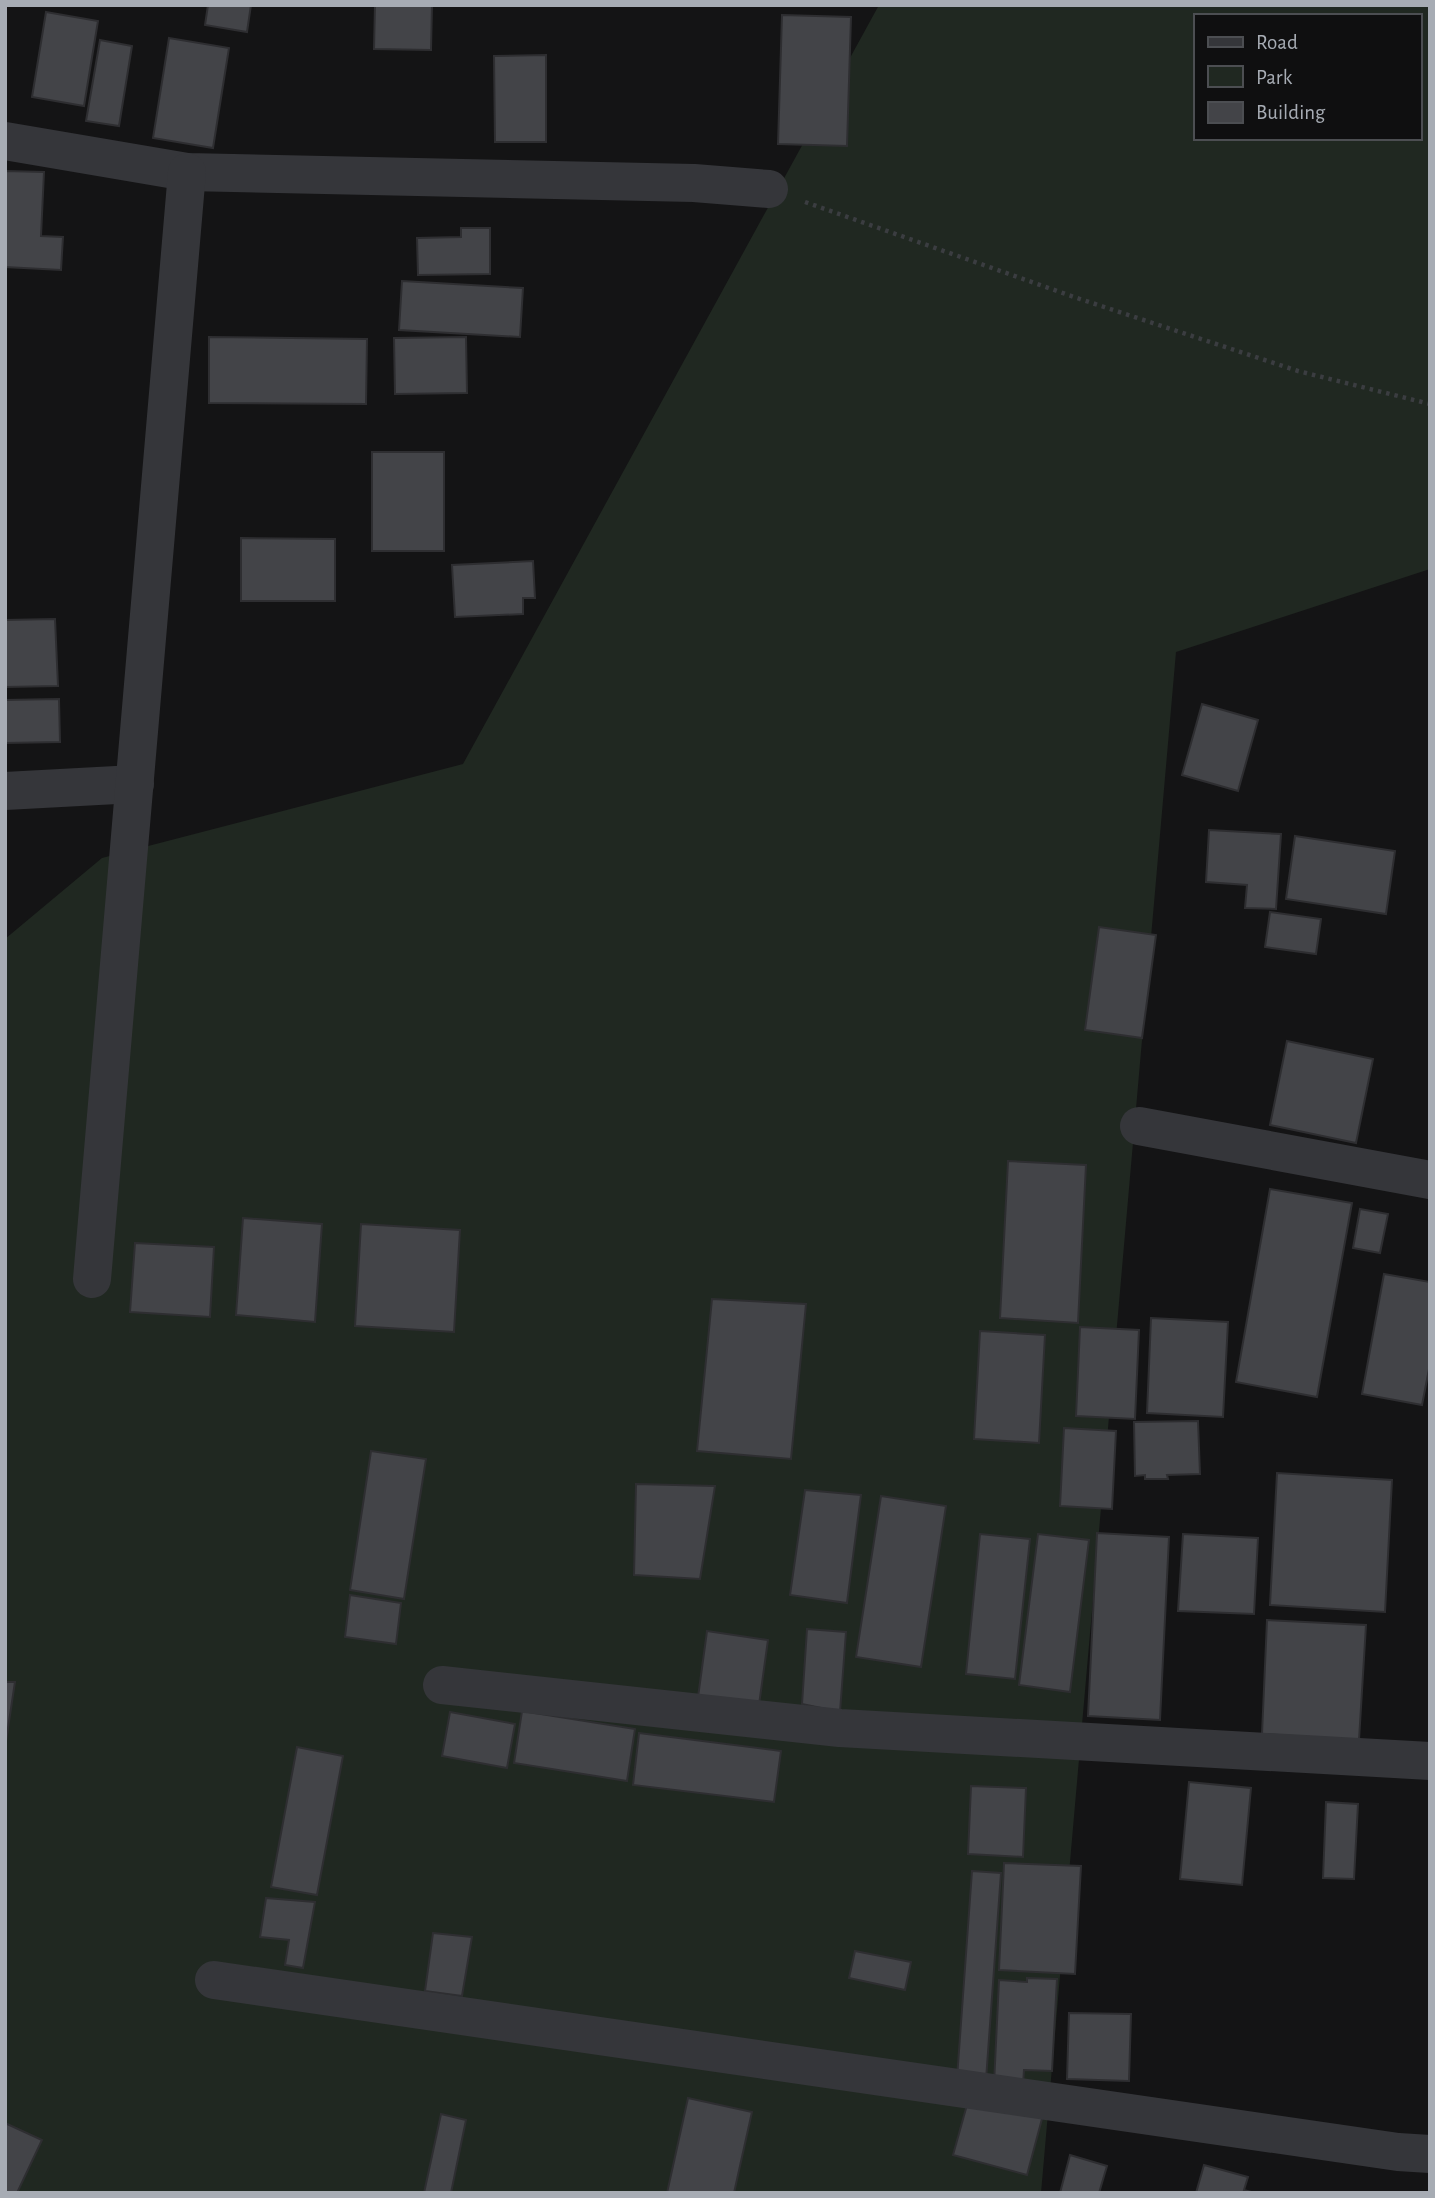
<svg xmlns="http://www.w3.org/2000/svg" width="1435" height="2198" viewBox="0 0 1435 2198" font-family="'Alegreya Sans',sans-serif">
<rect width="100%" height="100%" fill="#141415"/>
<path fill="#202821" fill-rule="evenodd" d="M 879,5 L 1430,5 L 1430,569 L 1176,652 L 1041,2193 L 5,2193 L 5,939 L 102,858 L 463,764 ZM 1195,16 L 1419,16 L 1419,138 L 1195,138 Z"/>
<g fill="#434448" stroke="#2e2e31" stroke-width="2">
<path d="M 208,5 L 251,5 L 247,32 L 205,25 Z"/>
<path d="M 375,5 L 432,5 L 431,50 L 374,49 Z"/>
<path d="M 46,12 L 98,21 L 84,106 L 32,97 Z"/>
<path d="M 782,15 L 851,17 L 847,146 L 778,144 Z"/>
<path d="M 169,38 L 229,48 L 213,148 L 153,138 Z"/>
<path d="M 100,40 L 132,46 L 119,126 L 86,121 Z"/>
<path d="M 546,55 L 546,142 L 495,142 L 494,56 Z"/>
<path d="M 5,171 L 44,172 L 41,236 L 63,237 L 61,270 L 5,267 Z"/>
<path d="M 461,228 L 490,228 L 490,274 L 418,275 L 417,238 L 461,237 Z"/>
<path d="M 402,281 L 523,288 L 520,337 L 399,330 Z"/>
<path d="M 209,337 L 367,339 L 366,404 L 209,403 Z"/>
<path d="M 466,337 L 467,393 L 395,394 L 394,338 Z"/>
<rect x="372" y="452" width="72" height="99"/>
<path d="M 241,538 L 335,539 L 335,601 L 241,601 Z"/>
<path d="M 533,561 L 535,598 L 523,598 L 523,614 L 455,617 L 452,565 Z"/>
<path d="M 55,619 L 58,686 L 5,687 L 5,620 Z"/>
<path d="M 59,699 L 60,742 L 5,743 L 5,700 Z"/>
<path d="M 1202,704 L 1258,720 L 1238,791 L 1182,775 Z"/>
<path d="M 1209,830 L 1281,834 L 1276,909 L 1245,908 L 1247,885 L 1206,882 Z"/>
<path d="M 1295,836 L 1395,851 L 1386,914 L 1286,899 Z"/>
<path d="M 1270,912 L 1321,919 L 1316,954 L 1265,947 Z"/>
<path d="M 1099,927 L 1156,935 L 1142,1038 L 1085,1030 Z"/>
<path d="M 1287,1041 L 1373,1059 L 1356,1143 L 1270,1125 Z"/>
<path d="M 1008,1161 L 1086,1165 L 1078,1323 L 1000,1318 Z"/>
<path d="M 1270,1189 L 1352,1203 L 1317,1397 L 1236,1382 Z"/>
<path d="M 1360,1209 L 1388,1214 L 1380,1253 L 1353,1248 Z"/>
<path d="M 243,1218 L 322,1224 L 315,1322 L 236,1315 Z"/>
<path d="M 361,1224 L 460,1230 L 454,1332 L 355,1326 Z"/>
<path d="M 135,1243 L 214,1247 L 210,1317 L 130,1312 Z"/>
<path d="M 1384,1274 L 1430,1282 L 1430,1364 L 1422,1405 L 1362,1394 Z"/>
<path d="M 712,1299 L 806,1304 L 791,1459 L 697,1451 Z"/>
<path d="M 1151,1318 L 1228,1322 L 1223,1417 L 1147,1413 Z"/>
<path d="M 1080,1327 L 1139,1330 L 1135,1419 L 1076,1416 Z"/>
<path d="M 980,1331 L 1045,1335 L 1039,1443 L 974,1439 Z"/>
<path d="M 1198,1421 L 1200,1474 L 1167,1475 L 1168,1479 L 1145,1479 L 1145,1475 L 1135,1476 L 1134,1422 Z"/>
<path d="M 1064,1428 L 1116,1431 L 1112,1509 L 1060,1506 Z"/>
<path d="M 371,1451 L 426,1459 L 404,1599 L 350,1590 Z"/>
<path d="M 1277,1473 L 1392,1480 L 1385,1612 L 1270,1605 Z"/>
<path d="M 636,1484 L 715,1486 L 700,1579 L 634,1575 Z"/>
<path d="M 805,1490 L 861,1495 L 847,1603 L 790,1595 Z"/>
<path d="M 881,1496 L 946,1506 L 921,1667 L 856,1657 Z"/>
<path d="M 1097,1533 L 1169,1537 L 1160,1720 L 1088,1716 Z"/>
<path d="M 980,1534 L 1030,1539 L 1015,1679 L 966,1674 Z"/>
<path d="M 1038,1534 L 1089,1540 L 1070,1692 L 1019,1685 Z"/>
<path d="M 1183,1534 L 1258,1538 L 1254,1614 L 1178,1611 Z"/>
<path d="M 350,1595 L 401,1603 L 396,1644 L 345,1637 Z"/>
<path d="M 1267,1620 L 1366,1625 L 1359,1740 L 1262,1734 Z"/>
<path d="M 807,1629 L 846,1632 L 840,1712 L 802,1704 Z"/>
<path d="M 707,1631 L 768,1640 L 759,1705 L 698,1697 Z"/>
<path d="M 5,1682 L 15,1682 L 5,1748 Z"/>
<path d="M 522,1711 L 635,1729 L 627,1781 L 514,1763 Z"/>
<path d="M 450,1712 L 515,1724 L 507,1768 L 442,1756 Z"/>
<path d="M 639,1733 L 781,1751 L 774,1802 L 633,1785 Z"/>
<path d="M 297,1747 L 343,1756 L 317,1895 L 271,1887 Z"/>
<path d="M 1189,1782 L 1251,1788 L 1242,1885 L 1180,1879 Z"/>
<path d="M 971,1786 L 1026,1788 L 1023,1857 L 968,1854 Z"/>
<path d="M 1326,1802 L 1358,1804 L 1354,1879 L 1323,1878 Z"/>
<path d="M 1004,1863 L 1081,1866 L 1075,1974 L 999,1970 Z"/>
<path d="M 972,1871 L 1001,1873 L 986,2080 L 957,2078 Z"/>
<path d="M 266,1898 L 315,1902 L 303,1968 L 285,1965 L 289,1940 L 260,1937 Z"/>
<path d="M 433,1933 L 472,1937 L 462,1996 L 425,1991 Z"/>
<path d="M 855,1951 L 911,1962 L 905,1990 L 849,1978 Z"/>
<path d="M 1027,1978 L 1057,1979 L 1052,2071 L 1024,2070 L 1023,2085 L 994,2084 L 999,1980 L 1027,1982 Z"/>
<path d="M 1069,2013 L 1131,2014 L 1129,2081 L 1067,2079 Z"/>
<path d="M 970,2094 L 1043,2115 L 1027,2175 L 953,2155 Z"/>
<path d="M 688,2098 L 752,2112 L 734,2193 L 667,2193 Z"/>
<path d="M 441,2114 L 466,2120 L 451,2193 L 424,2193 Z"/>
<path d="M 5,2123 L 42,2140 L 17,2193 L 5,2193 Z"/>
<path d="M 1070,2155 L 1107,2166 L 1099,2193 L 1060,2193 Z"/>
<path d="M 1204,2165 L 1248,2177 L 1244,2190 L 1255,2193 L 1196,2193 Z"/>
</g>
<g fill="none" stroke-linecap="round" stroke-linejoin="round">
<path stroke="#3b3d41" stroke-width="4.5" stroke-dasharray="3.5 5" stroke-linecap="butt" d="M 805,202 L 1077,298 L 1298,371 L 1430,404"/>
<g stroke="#35363a" stroke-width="38">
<path d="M 5,141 L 187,172 L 694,183 L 769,189"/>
<path d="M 5,791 L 135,784"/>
<path d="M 1139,1126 L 1430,1180"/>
<path d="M 92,1279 L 187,172"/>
<path d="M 442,1685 L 840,1728 L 1430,1761"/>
<path d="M 214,1980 L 1398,2152 L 1430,2154"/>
</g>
</g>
<rect width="1435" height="2198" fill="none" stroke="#a7acb4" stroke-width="14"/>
<rect x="1194" y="14" width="228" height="126" fill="#0f0f10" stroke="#4c4e52" stroke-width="2"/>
<rect x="1208" y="37" width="35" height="10" fill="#35363a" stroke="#4c4e52" stroke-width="2"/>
<text x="1256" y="49" font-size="21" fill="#a7acb4">Road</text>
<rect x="1208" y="66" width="35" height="21" fill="#202821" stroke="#4c4e52" stroke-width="2"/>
<text x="1256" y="84" font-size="21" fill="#a7acb4">Park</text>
<rect x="1208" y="102" width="35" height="21" fill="#434448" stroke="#4c4e52" stroke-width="2"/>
<text x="1256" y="119" font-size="21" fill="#a7acb4">Building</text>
</svg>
